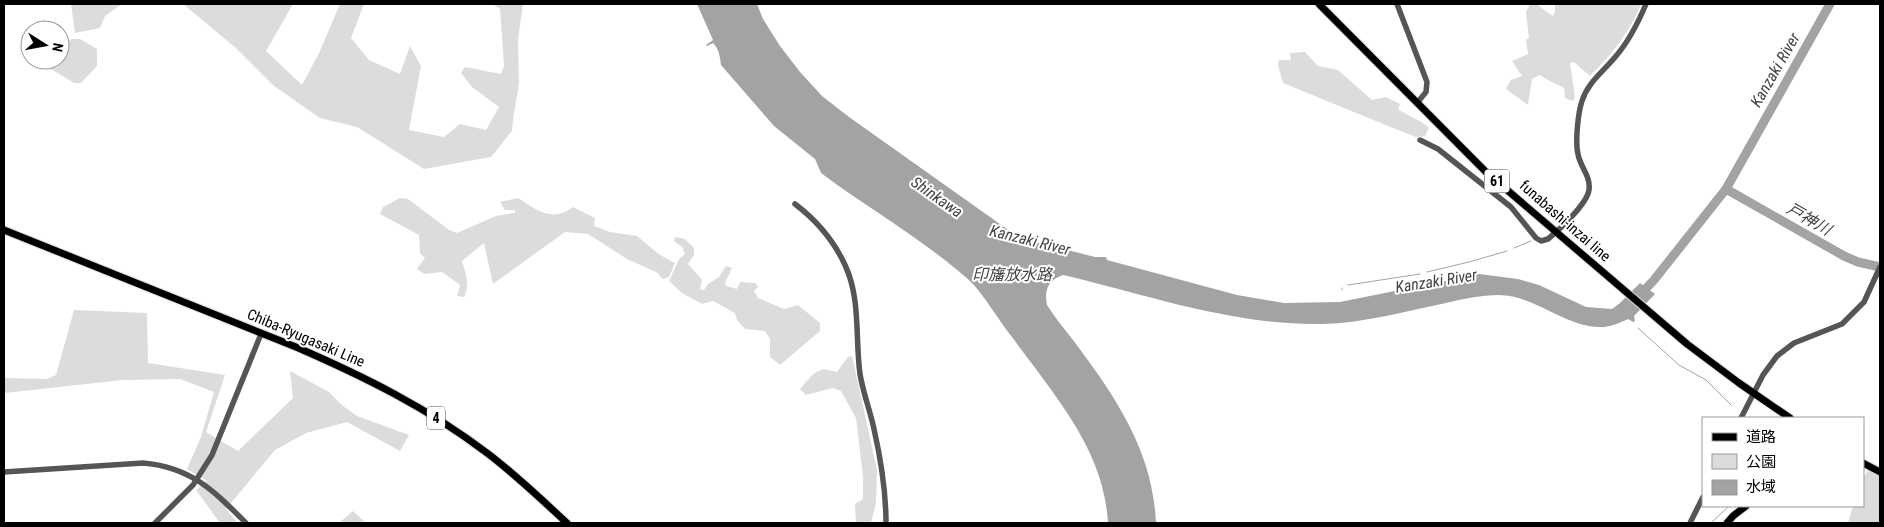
<svg xmlns="http://www.w3.org/2000/svg" width="1884" height="527" viewBox="0 0 1884 527" font-family="'Roboto Condensed','Noto Sans JP',sans-serif">
<rect width="100%" height="100%" fill="#fff"/>
<g fill="#dcdcdc">
<path d="M 71,4 L 122,4 L 105,16 L 100,28 L 75,33 Z"/>
<path d="M 183,4 L 293,4 L 266,51 L 302,85 L 319,53 L 340,4 L 364,4 L 351,38 L 369,60 L 400,74 L 410,46 L 421,66 L 409,130 L 444,137 L 460,124 L 486,130 L 499,107 L 472,87 L 461,73 L 465,67 L 501,74 L 504,66 L 500,9 L 492,4 L 523,4 L 518,40 L 519,84 L 513,119 L 512,131 L 491,157 L 424,169 L 357,127 L 320,118 L 274,86 L 237,49 Z"/>
<path d="M 1530,4 L 1536,4 L 1553,16 L 1555,11 L 1555,4 L 1641,4 C 1630,32 1612,54 1590,76 L 1574,62 L 1570,63 L 1575,97 L 1573,101 L 1565,98 L 1564,88 C 1556,83 1548,81 1540,75 L 1532,79 L 1528,105 L 1506,89 L 1511,80 L 1522,76 L 1512,61 L 1528,54 L 1526,40 L 1529,38 L 1526,12 Z"/>
<path d="M 72,39 L 80,39 L 97,49 L 97,66 L 81,83 L 74,83 L 51,69 L 55,60 L 60,60 L 60,48 Z"/>
<path d="M 1305,52 L 1318,66 L 1338,70 L 1372,100 L 1386,97 L 1400,104 L 1398,109 C 1406,115 1423,121 1429,128 L 1425,136 L 1416,137 L 1393,128 L 1283,83 L 1278,65 L 1279,60 L 1291,60 L 1290,53 Z"/>
<path d="M 400,198 L 408,199 L 449,230 L 457,233 L 496,216 L 515,213 L 515,210 L 505,210 L 500,202 L 518,198 C 537,210 552,223 573,207 L 595,218 L 594,226 L 610,232 L 637,236 L 660,255 L 675,263 L 669,277 L 662,279 L 658,273 L 627,259 L 588,234 L 565,232 L 493,284 L 484,243 L 462,261 C 466,274 470,285 464,297 L 457,296 L 460,285 L 442,272 L 424,274 L 417,269 L 425,258 L 420,253 L 419,235 L 380,214 L 383,207 Z"/>
<path d="M 675,237 L 685,239 L 694,248 L 694,255 L 688,264 L 702,280 L 700,289 L 704,290 L 708,284 L 719,277 L 726,266 L 732,268 L 725,283 L 726,286 L 737,289 L 740,282 L 755,283 L 758,287 L 754,291 L 758,298 L 784,309 L 798,305 L 820,323 L 820,331 L 780,365 L 770,357 L 770,339 L 765,331 L 745,329 L 737,320 L 735,313 L 713,301 L 702,304 L 682,293 L 669,281 L 679,259 L 685,254 L 682,247 L 674,241 Z"/>
<path d="M 74,310 L 147,313 L 148,363 L 225,375 L 206,432 L 238,451 L 293,398 L 290,371 L 329,392 L 343,406 L 357,416 L 409,435 L 400,451 L 347,422 L 306,433 L 275,450 L 226,509 L 238,523 L 220,523 L 196,490 L 207,481 L 187,469 L 201,437 L 214,392 L 180,379 L 123,380 L 4,393 L 4,378 L 47,379 L 56,375 Z"/>
<path d="M 852,356 L 877,470 L 876,503 L 871,523 L 856,523 L 855,504 L 863,499 L 863,477 L 856,418 L 841,391 L 833,388 L 806,395 L 800,389 L 813,374 L 823,369 L 837,372 L 848,357 Z"/>
<path d="M 1873,464 L 1880,468 L 1880,523 L 1848,523 L 1853,506 L 1863,506 L 1863,478 Z"/>
<path d="M 353,511 L 366,523 L 339,523 Z"/>
</g>
<path fill="#a3a3a3" d="M 697,4 L 757,4 L 763,19 L 780,46 L 800,72 L 822,96 L 849,117 L 1014,234 L 1028,240 L 1095,257 L 1106,257 L 1107,260 L 1237,295 L 1284,303 L 1340,302 L 1479,274 L 1518,279 L 1539,285 L 1586,307 L 1612,309 L 1620,303 L 1640,283 L 1655,294 L 1634,316 L 1635,321 L 1633,322 L 1628,319 C 1619,323 1608,328 1599,327 C 1563,326 1534,295 1499,295 C 1481,295 1463,299 1446,303 C 1406,311 1364,323 1323,324 C 1235,326 1148,295 1063,275 C 1048,280 1044,290 1047,305 C 1057,321 1069,334 1079,348 C 1119,402 1153,454 1156,523 L 1108,523 C 1104,449 1054,395 1012,337 C 1000,322 982,292 969,280 C 928,244 880,215 836,184 L 821,173 L 815,159 L 774,126 L 721,65 C 720,57 719,49 713,43 L 707,46 L 706,45 L 713,40 Z"/>
<g fill="none" stroke-linecap="round" stroke-linejoin="round">
<g stroke="#a3a3a3" stroke-width="1">
<path d="M 1514,248 L 1531,241"/>
<path d="M 1427,272 L 1469,262 L 1507,251"/>
<path d="M 1348,285 L 1420,274"/>
<path d="M 1342,288 L 1342,290"/>
<path d="M 1638,328 L 1679,365 L 1706,380 L 1731,405"/>
<path d="M 1711,523 L 1729,506"/>
</g>
<g stroke="#a3a3a3" stroke-width="9">
<path d="M 1726,189 L 1844,256 L 1858,262 L 1880,267"/>
<path d="M 1639,296 L 1654,280 L 1726,189 L 1830,4"/>
</g>
<defs>
<g id="major">
<path d="M 1319,4 L 1486,172 L 1687,344 L 1739,383 L 1790,418"/>
<path d="M 4,230 L 296,347 C 363,376 428,408 487,453 C 515,474 541,499 567,523"/>
<path d="M 1863,463 L 1880,472"/>
<path d="M 1727,523 L 1733,516 L 1746,506"/>
</g>
</defs>
<use href="#major" stroke="#dbdbdb" stroke-width="9"/>
<g stroke="#555" stroke-width="5.5">
<path d="M 1397,4 L 1427,82 L 1426,92 L 1417,103"/>
<path d="M 1420,140 L 1438,149 L 1511,207 L 1536,238 L 1541,241 L 1548,239 C 1559,230 1587,204 1589,190 C 1591,176 1580,167 1578,154 C 1575,142 1578,113 1582,101 C 1588,82 1603,72 1616,56 C 1629,41 1638,23 1646,4"/>
<path d="M 795,204 C 816,220 834,241 845,265 C 861,299 855,338 860,374 C 863,393 870,410 874,429 C 881,460 886,492 886,523"/>
<path d="M 1741,418 L 1763,375 L 1777,356 L 1794,343 L 1842,324 L 1864,302 L 1880,267"/>
<path d="M 4,472 L 143,463 C 191,467 214,491 246,523"/>
<path d="M 155,523 L 193,485 L 212,455 L 261,334"/>
<path d="M 1690,523 L 1703,497"/>
</g>
<use href="#major" stroke="#000" stroke-width="7"/>
</g>
<g text-anchor="middle" dominant-baseline="central" stroke-width="4" stroke-linejoin="round" paint-order="stroke">
<g fill="#fff" stroke="#4c4c4c" stroke-width="1">
<rect x="1484.5" y="169.5" width="25" height="23" rx="4"/>
<rect x="427" y="406.5" width="18" height="23" rx="4"/>
</g>
<g font-size="14" font-weight="bold" fill="#000">
<text x="1497" y="181">61</text>
<text x="436" y="418">4</text>
</g>
<g font-size="15" fill="#000" stroke="#fff">
<text transform="translate(1565 221) rotate(41)">funabashi-inzai line</text>
<text transform="translate(306 338) rotate(23)">Chiba-Ryugasaki Line</text>
</g>
<g font-size="16" font-style="italic" fill="#444" stroke="#fff">
<text transform="translate(1775 70) rotate(-60)">Kanzaki River</text>
<text transform="translate(937 197) rotate(35)">Shinkawa</text>
<text transform="translate(1809 219) rotate(30)">戸神川</text>
<text transform="translate(1030 240) rotate(14)">Kanzaki River</text>
<text x="1012" y="274">印旛放水路</text>
<text transform="translate(1436 281) rotate(-9)">Kanzaki River</text>
</g>
</g>
<rect width="1884" height="527" fill="none" stroke="#000000" stroke-width="10"/>
<rect x="1702" y="417" width="162" height="90" fill="#ffffff" stroke="#999999"/>
<rect x="1712" y="433" width="25" height="8" fill="#000000" stroke="#999999"/>
<text x="1746" y="442" font-size="15" fill="#000000">道路</text>
<rect x="1712" y="454" width="25" height="15" fill="#dcdcdc" stroke="#999999"/>
<text x="1746" y="467" font-size="15" fill="#000000">公園</text>
<rect x="1712" y="480" width="25" height="15" fill="#a3a3a3" stroke="#999999"/>
<text x="1746" y="492" font-size="15" fill="#000000">水域</text>
<g transform="translate(45 45) rotate(101)"><circle r="24" fill="#ffffff" stroke="#999999"/>
<path d="M0-4L9 19L0 12L-9 19Z" fill="#000000"/>
<text y="-8" font-size="14" font-weight="bold" text-anchor="middle" fill="#000000">N</text>
</g>
</svg>
